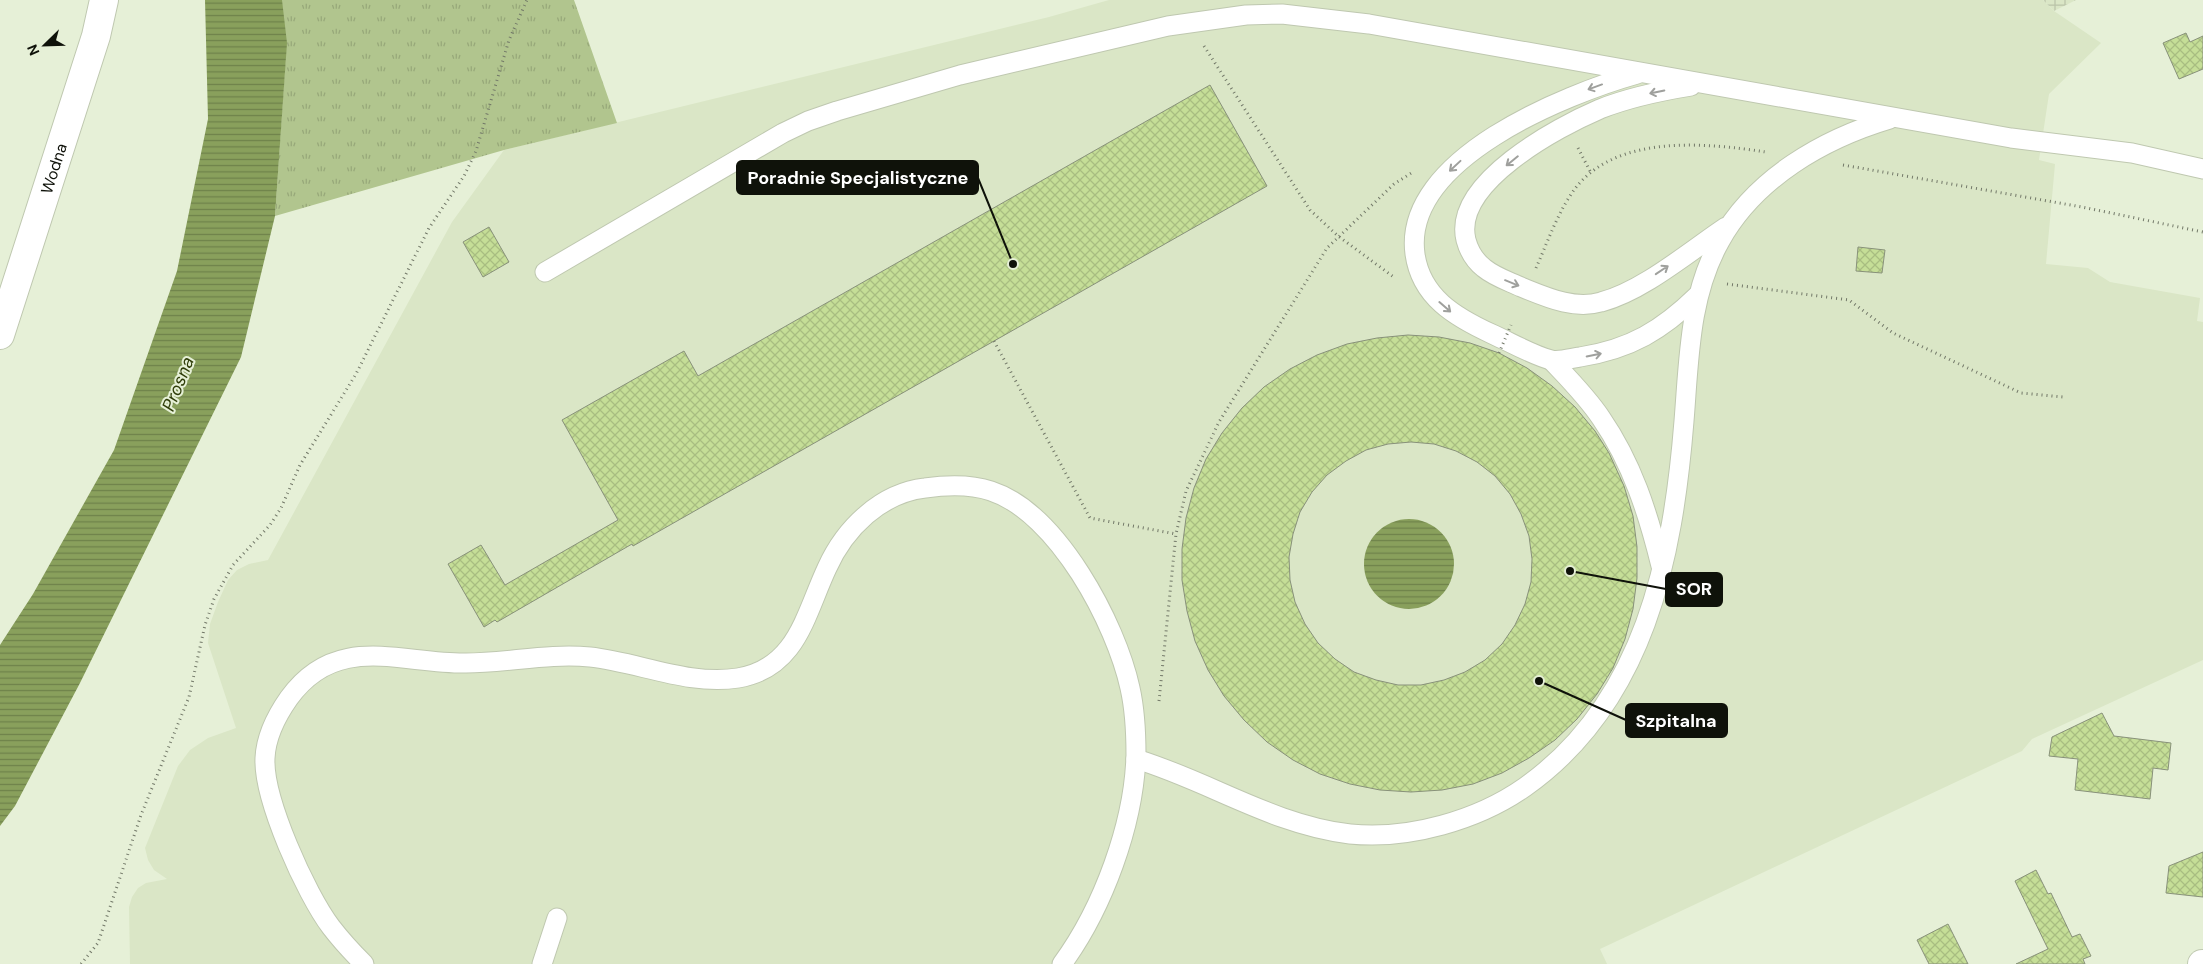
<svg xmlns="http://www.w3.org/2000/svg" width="2203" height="964" viewBox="0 0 2203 964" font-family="'DM Sans',sans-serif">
<defs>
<pattern id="industrial-grid" width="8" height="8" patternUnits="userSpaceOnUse" patternTransform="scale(1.25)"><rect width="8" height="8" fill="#dae6c6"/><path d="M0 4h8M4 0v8" fill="none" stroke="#bac4a9"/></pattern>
<pattern id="grass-tufts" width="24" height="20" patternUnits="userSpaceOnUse" patternTransform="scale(1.25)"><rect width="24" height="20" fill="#b1c58e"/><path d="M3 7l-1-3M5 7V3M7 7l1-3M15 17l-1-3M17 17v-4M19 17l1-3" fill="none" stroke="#97a879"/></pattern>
<pattern id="water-rules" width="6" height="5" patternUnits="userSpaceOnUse" patternTransform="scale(1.25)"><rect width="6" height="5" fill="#89a05c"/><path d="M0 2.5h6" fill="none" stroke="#6e814a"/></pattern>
<pattern id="building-cross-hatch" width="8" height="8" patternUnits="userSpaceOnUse" patternTransform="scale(1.25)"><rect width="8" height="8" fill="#c5de97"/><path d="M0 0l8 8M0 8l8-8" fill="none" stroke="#a8bd81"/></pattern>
</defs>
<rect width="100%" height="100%" fill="#e6f0d7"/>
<path fill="#dae6c6" d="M 1109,0 L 2043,0 L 2054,11 L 2101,43 L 2049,94 L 2039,160 L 2055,164 L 2046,264 L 2088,268 L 2110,282 L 2200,298 L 2197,321 L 2203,322 L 2203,660 L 2032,739 L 2022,751 L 1600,949 L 1607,964 L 130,964 L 129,907 L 132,897 L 138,888 L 146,883 L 167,879 L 154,870 L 148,860 L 145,848 L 178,766 L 190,750 L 208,738 L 236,728 L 208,643 L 210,624 L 218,602 L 228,580 L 237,570 L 249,564 L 268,560 L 452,222 L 504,150 L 1049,17 Z"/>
<path fill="url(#industrial-grid)" d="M 2043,0 L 2076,0 L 2054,11 Z"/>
<path fill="url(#grass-tufts)" d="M 280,0 L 574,0 L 617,123 L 504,150 L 275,216 L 286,52 Z"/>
<g fill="url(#water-rules)">
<path d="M 205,0 L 282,0 L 287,43 L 275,216 L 241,357 L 80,683 L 15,806 L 0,826 L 0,645 L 33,594 L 114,450 L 177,271 L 208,119 Z"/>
<circle cx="1409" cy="564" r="45"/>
</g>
<g fill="url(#building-cross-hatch)" stroke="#88917a" fill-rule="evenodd">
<path d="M 2186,33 L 2190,42 L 2203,36 L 2203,69 L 2179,79 L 2163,43 Z"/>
<path d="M 1210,85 L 1267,186 L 633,546 L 632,544 L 497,622 L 495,620 L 484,627 L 448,564 L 481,545 L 505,585 L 618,520 L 562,420 L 684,351 L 698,376 Z"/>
<path d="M 489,227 L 509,262 L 483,277 L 463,242 Z"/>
<path d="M 1858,247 L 1885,250 L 1882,273 L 1856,271 Z"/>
<path d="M 1408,335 L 1439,337 L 1470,343 L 1499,353 L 1527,368 L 1552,386 L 1575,407 L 1595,431 L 1609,453 L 1624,486 L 1633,516 L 1637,547 L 1637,578 L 1633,609 L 1625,639 L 1613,668 L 1597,694 L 1577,719 L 1555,740 L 1529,758 L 1502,773 L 1473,784 L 1442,790 L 1411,792 L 1380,790 L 1350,784 L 1320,774 L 1293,760 L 1267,742 L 1244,720 L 1224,696 L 1208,670 L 1195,641 L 1187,611 L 1182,580 L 1182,549 L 1186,518 L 1194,488 L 1206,459 L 1222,433 L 1242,408 L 1264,387 L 1290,369 L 1317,355 L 1347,344 L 1377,338 ZM 1411,442 L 1434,444 L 1456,451 L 1477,462 L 1495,476 L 1510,494 L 1521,514 L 1529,536 L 1532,559 L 1531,582 L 1525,604 L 1515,625 L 1502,644 L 1485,660 L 1465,672 L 1444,680 L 1421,685 L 1398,685 L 1376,680 L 1354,672 L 1335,659 L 1318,643 L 1305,624 L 1295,602 L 1290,580 L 1289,557 L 1293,534 L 1300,512 L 1312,492 L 1327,475 L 1346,461 L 1366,450 L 1388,444 Z"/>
<path d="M 2102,713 L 2114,736 L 2171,743 L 2168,770 L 2153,768 L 2150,799 L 2075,790 L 2078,759 L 2049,756 L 2052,737 Z"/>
<path d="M 2203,852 L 2203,897 L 2166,893 L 2169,866 Z"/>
<path d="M 2036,870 L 2048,894 L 2051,893 L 2072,937 L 2080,934 L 2091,956 L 2083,959 L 2085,964 L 2016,964 L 2048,949 L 2015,881 Z"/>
<path d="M 1948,924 L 1968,964 L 1929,964 L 1917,940 Z"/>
</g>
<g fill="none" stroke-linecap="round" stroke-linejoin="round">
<defs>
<g id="service">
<path d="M 1637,74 C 1566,94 1402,159 1415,254 C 1421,297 1455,317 1492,334 C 1510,342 1532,355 1551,360 C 1559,362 1572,358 1580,357 C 1631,349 1662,330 1698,295"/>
<path d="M 1691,86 C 1660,91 1630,97 1600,109 C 1558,127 1452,183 1466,240 C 1469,251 1475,261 1484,268 C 1495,277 1508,281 1521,287 C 1546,297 1574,310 1601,302 C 1643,291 1690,251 1726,227"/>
<path d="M 545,272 L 783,133 L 808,121 L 837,111 L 960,75 L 1168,26 L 1246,15 L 1282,14 L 1369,24 L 2011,138 L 2132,153 L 2203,169"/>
<path d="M 1552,361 C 1569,379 1587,397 1601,418 C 1632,463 1648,513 1661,566"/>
<path d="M 1136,759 C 1209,781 1273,825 1350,834 C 1409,840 1478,820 1525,787 C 1645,702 1673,558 1684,421 C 1689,360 1689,296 1720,241 C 1755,178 1823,139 1890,119"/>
<path d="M 364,964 C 352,952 341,940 331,927 C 306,894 263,799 265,758 C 266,737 277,715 289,698 C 337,632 400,664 466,663 C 507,663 548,653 590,657 C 638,662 689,686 738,678 C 797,668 805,615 827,568 C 845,528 881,493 925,488 C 947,485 970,484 991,491 C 1058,513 1116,624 1130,688 C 1135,710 1136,733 1136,755 C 1134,824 1103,908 1062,964"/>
<path d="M 542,964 L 557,918"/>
</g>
<g id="minor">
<path id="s1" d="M 0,335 L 96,36 L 104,0"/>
<path d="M 2202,964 L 2203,964"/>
</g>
</defs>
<use href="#service" stroke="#bfc8b0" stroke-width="21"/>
<use href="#minor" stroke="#bfc8b0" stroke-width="30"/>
<g stroke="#727868" stroke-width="3" stroke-dasharray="1 4" stroke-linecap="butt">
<path d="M 1204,46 L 1310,210 L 1338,236 L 1395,278"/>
<path d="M 1578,148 L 1591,173"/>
<path d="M 1843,165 L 2082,207 L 2203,232"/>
<path d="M 1536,268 C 1548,241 1559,209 1577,186 C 1620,134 1707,143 1766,152"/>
<path d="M 1727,284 L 1849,300 L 1893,333 L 2021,393 L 2063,397"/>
<path d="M 994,341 L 1090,518 L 1176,534"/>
<path d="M 1159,701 L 1176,534 L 1186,491 L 1219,422 L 1327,248 L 1394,184 L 1413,172"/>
<path d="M 81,964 L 98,943 L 141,815 L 189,697 L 205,625 L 214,599 L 233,565 L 270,525 L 281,508 L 300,465 L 356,374 L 429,228 L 464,176 L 476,151 L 509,40 L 527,0"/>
</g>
<use href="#service" stroke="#fff" stroke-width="19"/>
<use href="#minor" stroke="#fff" stroke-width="28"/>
<path stroke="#727868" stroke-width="3" stroke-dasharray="1 4" stroke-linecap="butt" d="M 1499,353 L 1511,325"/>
</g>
<defs><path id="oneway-shaft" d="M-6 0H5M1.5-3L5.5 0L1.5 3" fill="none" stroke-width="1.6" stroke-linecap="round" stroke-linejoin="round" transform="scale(1.25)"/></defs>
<g stroke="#9fa09d">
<use href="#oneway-shaft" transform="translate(1595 87) rotate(160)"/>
<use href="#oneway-shaft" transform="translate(1657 92) rotate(168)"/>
<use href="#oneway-shaft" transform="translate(1512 161) rotate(141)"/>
<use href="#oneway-shaft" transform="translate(1455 166) rotate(137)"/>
<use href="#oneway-shaft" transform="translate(1662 270) rotate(-34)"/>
<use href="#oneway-shaft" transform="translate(1512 283) rotate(22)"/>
<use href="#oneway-shaft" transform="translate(1445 307) rotate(41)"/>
<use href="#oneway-shaft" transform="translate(1594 355) rotate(-11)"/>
</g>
<g text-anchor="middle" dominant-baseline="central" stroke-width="4" stroke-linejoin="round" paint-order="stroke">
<g font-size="16" fill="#0f120a" stroke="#e6f0d7">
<text stroke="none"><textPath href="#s1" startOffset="175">Wodna</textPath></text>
</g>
<g font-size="18" font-style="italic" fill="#2f3d09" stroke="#e6f0d7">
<text transform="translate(178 384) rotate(-68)">Prosna</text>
</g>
</g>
<path fill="none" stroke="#0f120a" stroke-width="2" d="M1013 264L978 178M1570 571L1666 589M1539 681L1626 720"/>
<g fill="#0f120a" stroke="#e6f0d7" stroke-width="2">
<circle cx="1013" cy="264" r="5"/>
<circle cx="1570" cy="571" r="5"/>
<circle cx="1539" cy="681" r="5"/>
</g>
<g fill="#0f120a" stroke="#0f120a" stroke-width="2">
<rect x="737" y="161" width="241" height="33" rx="5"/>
<rect x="1666" y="573" width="56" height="33" rx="5"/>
<rect x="1626" y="704" width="101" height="33" rx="5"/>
</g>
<g font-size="18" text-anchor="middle" font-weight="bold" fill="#fff">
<text x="858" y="184">Poradnie Specjalistyczne</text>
<text x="1694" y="595">SOR</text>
<text x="1676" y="727">Szpitalna</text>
</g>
<g transform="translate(45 45) rotate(247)" stroke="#e6f0d7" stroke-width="4" paint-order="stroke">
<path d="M0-4L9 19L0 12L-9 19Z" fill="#0f120a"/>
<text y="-8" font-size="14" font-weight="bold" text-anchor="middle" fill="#0f120a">N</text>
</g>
</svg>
